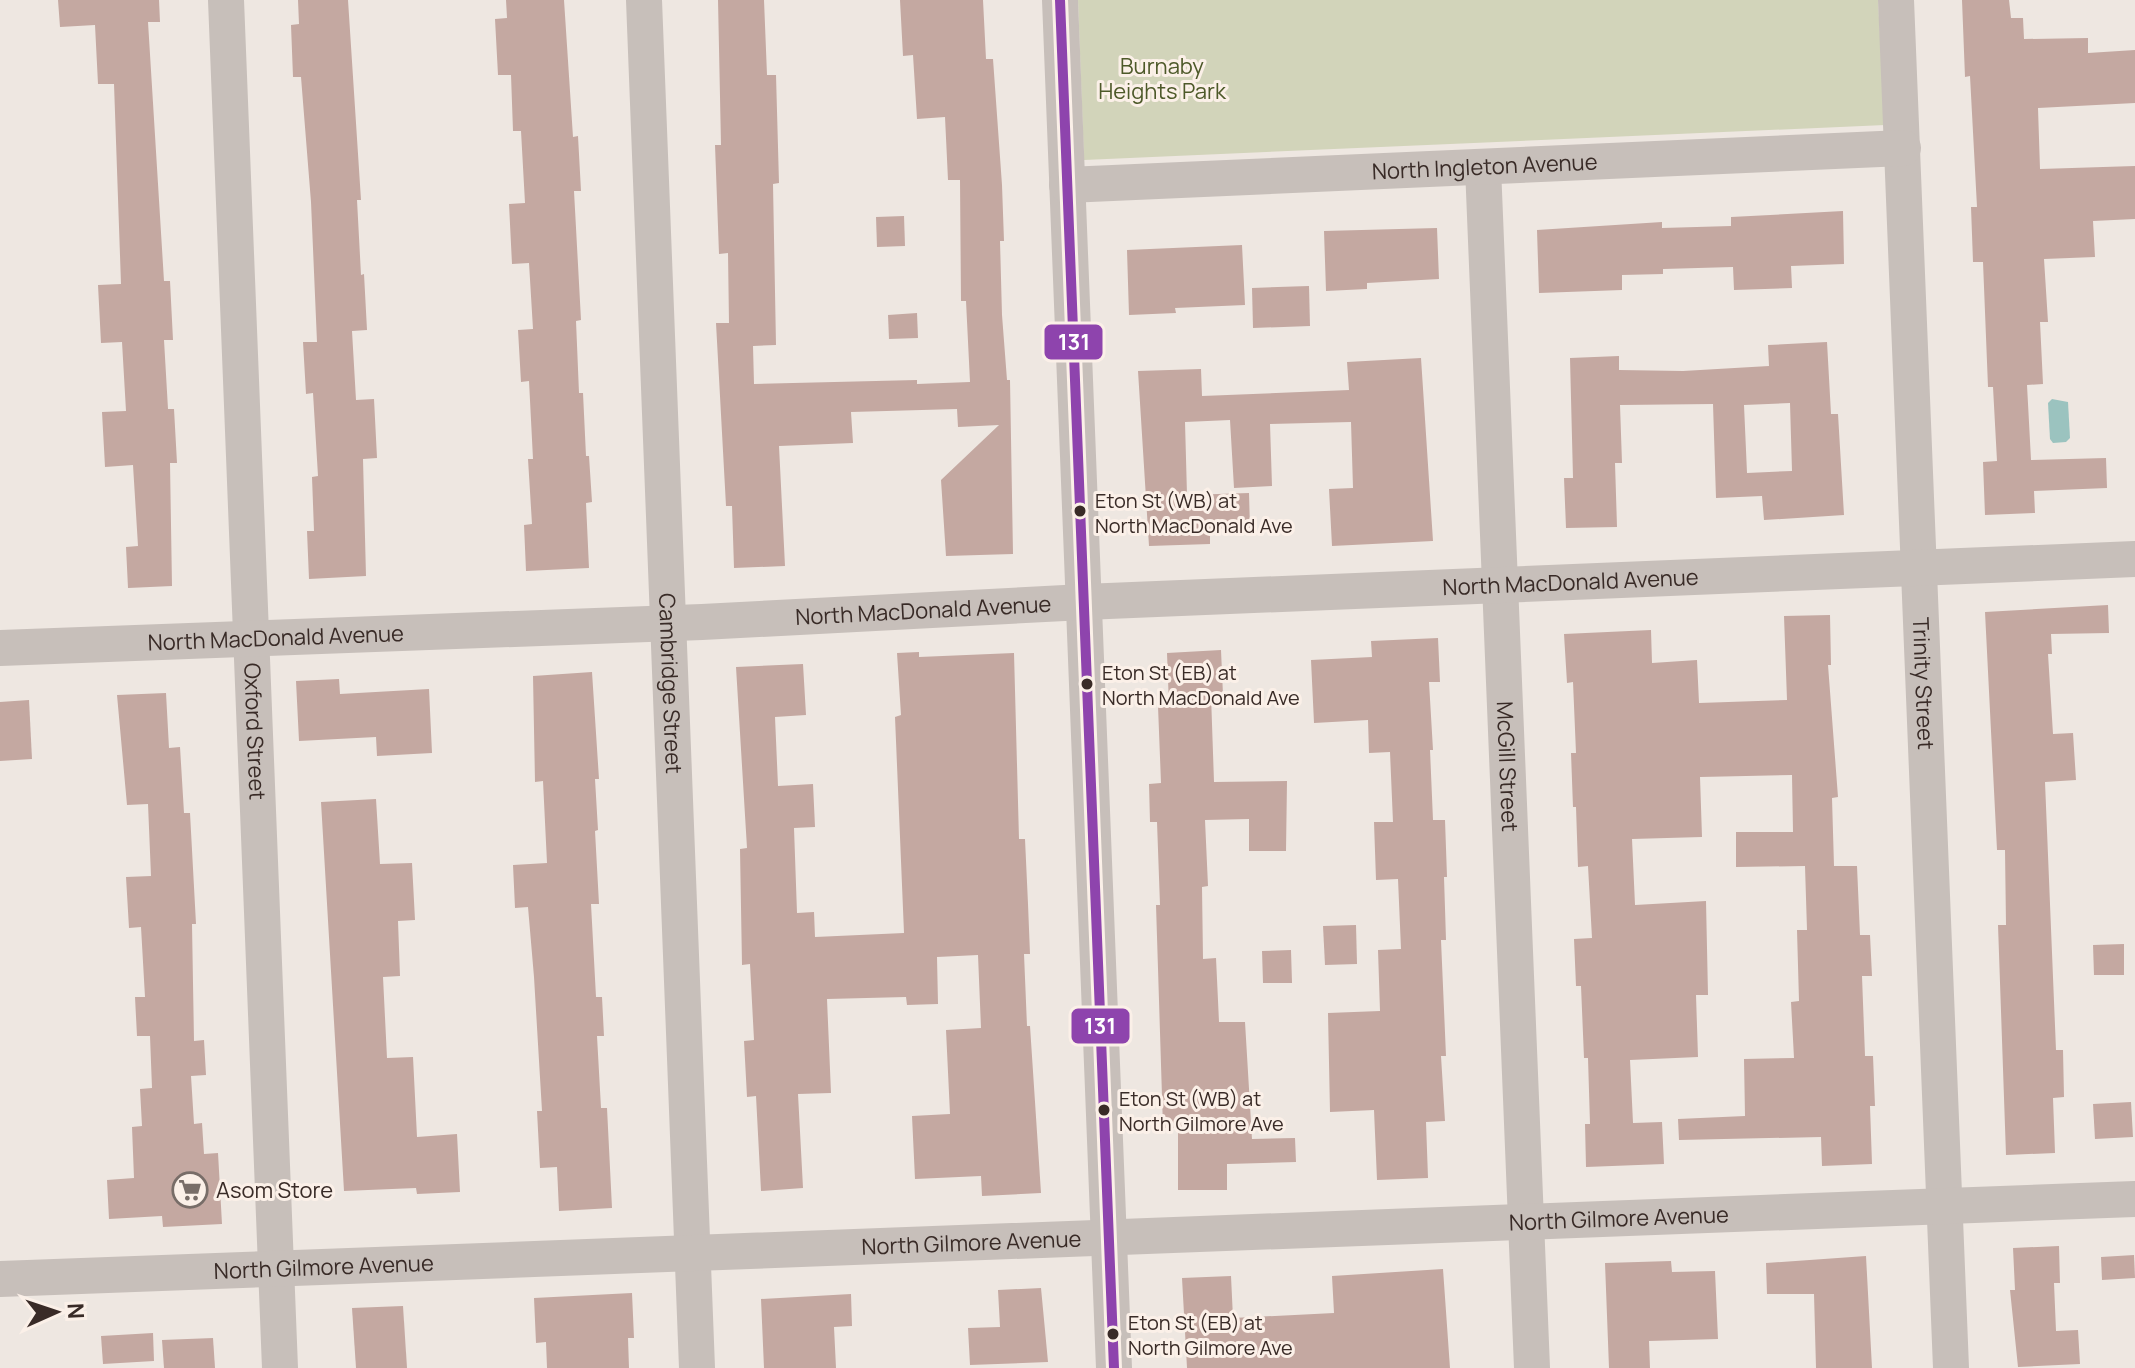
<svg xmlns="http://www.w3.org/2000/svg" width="2135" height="1368" viewBox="0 0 2135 1368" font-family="Manrope,sans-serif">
<rect width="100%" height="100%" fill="#eee7e1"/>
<path fill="#d2d4ba" d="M 1078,0 L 1878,0 L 1885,125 L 1084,160 Z"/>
<path fill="#9bc3bf" d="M 2052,399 L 2068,402 L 2070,438 L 2066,442 L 2053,443 L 2050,439 L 2048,403 Z"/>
<g fill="#c4a8a1" fill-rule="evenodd">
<path d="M 58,0 L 159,0 L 160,22 L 148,22 L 164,281 L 170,281 L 173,340 L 164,340 L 168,409 L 174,409 L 177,463 L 170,463 L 172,586 L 128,588 L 126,547 L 138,546 L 133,465 L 105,467 L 102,412 L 126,411 L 122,342 L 101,343 L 98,285 L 121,284 L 114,84 L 98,84 L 95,25 L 60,27 Z"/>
<path d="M 298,0 L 348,0 L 361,200 L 357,200 L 361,275 L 364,274 L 367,330 L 352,331 L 356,400 L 374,399 L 377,458 L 363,459 L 366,576 L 309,579 L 307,531 L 314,531 L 312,477 L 318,476 L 313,393 L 306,394 L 303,342 L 317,342 L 311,202 L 301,77 L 293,77 L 291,25 L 299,24 Z"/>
<path d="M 506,0 L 564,0 L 573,137 L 578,136 L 581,191 L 574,191 L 581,320 L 576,321 L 579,393 L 583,393 L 586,456 L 589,456 L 592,502 L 586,503 L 589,568 L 526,571 L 524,525 L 532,524 L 528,459 L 533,459 L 529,381 L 521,382 L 518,330 L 533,329 L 529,263 L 512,264 L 509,204 L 525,203 L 521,131 L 513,131 L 511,75 L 498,75 L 495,19 L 507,18 Z"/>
<path d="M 718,0 L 764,0 L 767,75 L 776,75 L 779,183 L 773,184 L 776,345 L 753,346 L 754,384 L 917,380 L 917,384 L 970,382 L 966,301 L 961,301 L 960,180 L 948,180 L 945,117 L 917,119 L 913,55 L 903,56 L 900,0 L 983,0 L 986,59 L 993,59 L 1002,185 L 1004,241 L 1000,241 L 1002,315 L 1007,380 L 1010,380 L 1013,554 L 946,556 L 941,480 L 999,425 L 958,427 L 957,409 L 851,412 L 853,443 L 779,446 L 785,566 L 734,568 L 732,506 L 726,506 L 716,323 L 729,323 L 728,253 L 719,254 L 715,145 L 721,145 Z"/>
<path d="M 1962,0 L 2009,0 L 2011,18 L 2023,18 L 2024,39 L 2088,38 L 2088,53 L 2135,50 L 2135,103 L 2038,108 L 2040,169 L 2135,166 L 2135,219 L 2093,221 L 2095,257 L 2044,259 L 2048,322 L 2040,322 L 2043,384 L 2027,385 L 2031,460 L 2106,458 L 2107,488 L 2034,491 L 2035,513 L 1985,515 L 1983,462 L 1997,461 L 1993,387 L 1988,387 L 1983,262 L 1973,262 L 1971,207 L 1977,207 L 1970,76 L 1965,77 Z"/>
<path d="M 1843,211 L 1844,264 L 1791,266 L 1792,288 L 1734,290 L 1733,267 L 1663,269 L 1663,274 L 1622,275 L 1622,290 L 1539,293 L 1537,230 L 1662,222 L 1662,228 L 1731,226 L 1731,217 Z"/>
<path d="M 904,216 L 905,246 L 877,247 L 876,217 Z"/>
<path d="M 1437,228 L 1439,279 L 1367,283 L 1367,289 L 1326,291 L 1324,231 Z"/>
<path d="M 1242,245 L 1245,305 L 1175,308 L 1176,313 L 1129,315 L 1127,250 Z"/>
<path d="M 1309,286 L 1310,326 L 1253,328 L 1252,288 Z"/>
<path d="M 917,313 L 918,338 L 889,339 L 888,315 Z"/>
<path d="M 1827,342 L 1831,414 L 1838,414 L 1844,515 L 1764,520 L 1762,496 L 1716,498 L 1713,404 L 1620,405 L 1622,463 L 1615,463 L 1617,527 L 1566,528 L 1564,478 L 1573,478 L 1570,358 L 1619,356 L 1619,370 L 1683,371 L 1769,366 L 1768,345 ZM 1790,403 L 1792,471 L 1747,473 L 1744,405 Z"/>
<path d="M 1421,358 L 1433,541 L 1332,546 L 1329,489 L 1353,488 L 1351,422 L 1270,424 L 1272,486 L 1234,488 L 1230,420 L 1185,422 L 1187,495 L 1249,493 L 1250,528 L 1210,529 L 1210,544 L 1149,546 L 1138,371 L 1201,369 L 1202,396 L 1349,390 L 1347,362 Z"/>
<path d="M 2108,605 L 2109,633 L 2051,634 L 2052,654 L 2048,654 L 2053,734 L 2073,733 L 2076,780 L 2045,782 L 2056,1050 L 2063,1050 L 2064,1097 L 2053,1098 L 2055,1153 L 2006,1155 L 1998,925 L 2006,925 L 2005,850 L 1997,850 L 1985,612 Z"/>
<path d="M 1830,615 L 1831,665 L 1828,665 L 1838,797 L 1832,798 L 1834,866 L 1857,866 L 1860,935 L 1870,935 L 1872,976 L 1862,976 L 1865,1056 L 1873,1056 L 1875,1106 L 1870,1106 L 1872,1164 L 1822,1166 L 1821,1137 L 1679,1140 L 1678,1119 L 1745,1116 L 1744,1059 L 1794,1058 L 1791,1002 L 1799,1001 L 1797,930 L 1807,930 L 1805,866 L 1736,867 L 1736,832 L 1793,832 L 1792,775 L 1700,777 L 1702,837 L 1632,839 L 1635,905 L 1706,901 L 1708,995 L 1696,995 L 1698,1057 L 1630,1060 L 1633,1123 L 1662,1122 L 1664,1164 L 1586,1167 L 1585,1124 L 1590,1124 L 1588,1058 L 1584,1058 L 1581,986 L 1576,986 L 1574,939 L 1592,938 L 1588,866 L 1578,867 L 1576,807 L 1573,807 L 1571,753 L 1576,753 L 1573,682 L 1567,683 L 1564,634 L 1651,630 L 1652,663 L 1697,660 L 1699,703 L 1787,700 L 1784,616 Z"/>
<path d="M 1438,638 L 1440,682 L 1429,682 L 1433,750 L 1430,750 L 1433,820 L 1445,820 L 1447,877 L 1444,877 L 1446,940 L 1441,940 L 1446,1056 L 1441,1056 L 1445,1121 L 1426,1122 L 1428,1178 L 1377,1180 L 1374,1110 L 1330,1112 L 1328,1013 L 1380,1011 L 1378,950 L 1401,949 L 1398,879 L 1376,880 L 1374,822 L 1393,822 L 1390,752 L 1369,753 L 1368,720 L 1314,723 L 1311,660 L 1372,657 L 1371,641 Z"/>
<path d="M 1221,650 L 1223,695 L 1211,695 L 1214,782 L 1287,781 L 1286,851 L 1249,851 L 1249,819 L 1205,820 L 1208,886 L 1202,887 L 1203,959 L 1216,958 L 1219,1022 L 1245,1022 L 1252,1139 L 1295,1138 L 1296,1162 L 1227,1164 L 1227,1190 L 1178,1190 L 1178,1128 L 1163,1128 L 1156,905 L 1160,905 L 1157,822 L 1150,822 L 1149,784 L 1161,783 L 1158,706 L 1169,706 L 1167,653 Z"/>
<path d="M 919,652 L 919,657 L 1014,653 L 1019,839 L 1025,839 L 1028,904 L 1030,954 L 1024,954 L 1027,1026 L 1030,1026 L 1041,1193 L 982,1196 L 981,1176 L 915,1179 L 912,1116 L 950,1114 L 946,1030 L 981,1028 L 978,955 L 937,957 L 938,1004 L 907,1005 L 906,997 L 827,999 L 831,1093 L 798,1094 L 803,1188 L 761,1191 L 756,1096 L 747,1097 L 744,1041 L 754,1040 L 750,964 L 742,965 L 740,849 L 747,848 L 736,667 L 803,664 L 806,715 L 775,717 L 778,786 L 813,784 L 815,827 L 794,828 L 797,913 L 814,912 L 815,937 L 904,933 L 895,717 L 901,715 L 897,653 Z"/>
<path d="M 592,672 L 599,779 L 595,779 L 598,830 L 595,831 L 599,904 L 591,904 L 596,997 L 602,997 L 604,1036 L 597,1036 L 601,1108 L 607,1108 L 612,1208 L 559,1211 L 557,1167 L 540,1168 L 537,1111 L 542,1111 L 534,977 L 528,907 L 515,908 L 513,865 L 547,863 L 543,781 L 535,782 L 533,676 Z"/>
<path d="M 339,679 L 340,694 L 429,689 L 432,753 L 377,756 L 376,737 L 299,741 L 296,681 Z"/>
<path d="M 166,693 L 169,748 L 180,747 L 184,813 L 190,813 L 196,924 L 192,924 L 194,1041 L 204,1040 L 206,1075 L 191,1076 L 194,1124 L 202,1123 L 204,1154 L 218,1153 L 222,1224 L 163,1227 L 162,1216 L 109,1219 L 107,1180 L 134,1178 L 132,1127 L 142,1126 L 140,1089 L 152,1088 L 150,1036 L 137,1036 L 135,997 L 145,997 L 141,927 L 129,928 L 126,877 L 151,876 L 148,804 L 127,805 L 117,695 Z"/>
<path d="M 29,700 L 32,759 L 0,761 L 0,702 Z"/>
<path d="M 376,799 L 380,864 L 412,863 L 415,920 L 398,921 L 400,976 L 383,977 L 387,1058 L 413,1057 L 417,1137 L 457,1134 L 460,1192 L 417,1194 L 416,1188 L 344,1191 L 321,802 Z"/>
<path d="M 1356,925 L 1357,964 L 1325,965 L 1323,926 Z"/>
<path d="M 2124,944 L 2124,975 L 2094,975 L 2093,945 Z"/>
<path d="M 1291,950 L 1292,983 L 1263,983 L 1262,951 Z"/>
<path d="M 2131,1102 L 2133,1137 L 2095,1139 L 2093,1104 Z"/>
<path d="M 2059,1246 L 2060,1283 L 2054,1283 L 2056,1331 L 2078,1330 L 2080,1364 L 2018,1367 L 2010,1290 L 2015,1290 L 2013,1248 Z"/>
<path d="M 2134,1255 L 2135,1278 L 2102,1280 L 2101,1257 Z"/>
<path d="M 1866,1256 L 1872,1368 L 1816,1368 L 1814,1294 L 1767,1294 L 1766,1263 Z"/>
<path d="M 1671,1261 L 1672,1272 L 1715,1271 L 1718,1339 L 1649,1341 L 1650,1368 L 1609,1368 L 1605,1263 Z"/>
<path d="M 1443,1269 L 1450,1368 L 1187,1368 L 1182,1278 L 1231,1276 L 1233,1318 L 1334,1313 L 1332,1276 Z"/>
<path d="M 1041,1288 L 1048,1362 L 970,1365 L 968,1328 L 1000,1327 L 998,1290 Z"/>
<path d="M 632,1293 L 634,1338 L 628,1338 L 629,1368 L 547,1368 L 546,1342 L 536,1343 L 534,1298 Z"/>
<path d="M 851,1294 L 852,1326 L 834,1327 L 836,1368 L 764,1368 L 761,1299 Z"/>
<path d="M 403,1306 L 407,1368 L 356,1368 L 352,1308 Z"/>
<path d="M 153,1333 L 154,1361 L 103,1364 L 101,1336 Z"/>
<path d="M 213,1338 L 215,1368 L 164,1368 L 162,1340 Z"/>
</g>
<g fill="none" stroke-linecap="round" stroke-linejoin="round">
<g stroke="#c7bfba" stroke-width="36">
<path id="s1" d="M 226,0 L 280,1368"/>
<path id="s2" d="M 644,0 L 697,1368"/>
<path d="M 1060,0 L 1114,1368"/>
<path id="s3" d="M 1896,0 L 1951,1368"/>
<path id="s4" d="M 1483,167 L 1532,1368"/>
<path id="s5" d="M 1067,185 L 1903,148"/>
<path id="s6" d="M 0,648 L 702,622 L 1084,602 L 2135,559"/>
<path id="s7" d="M 0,1279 L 2135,1199"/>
</g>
<defs>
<path id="bus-1" d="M 1060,0 L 1114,1368"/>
</defs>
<use href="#bus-1" stroke="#fbf0e8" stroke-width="16"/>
<use href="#bus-1" stroke="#8e44ad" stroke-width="10"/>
</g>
<defs>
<symbol id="supermarket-ring" viewBox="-11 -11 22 22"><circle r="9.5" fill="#fbf0e8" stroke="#786d68" stroke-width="1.5"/><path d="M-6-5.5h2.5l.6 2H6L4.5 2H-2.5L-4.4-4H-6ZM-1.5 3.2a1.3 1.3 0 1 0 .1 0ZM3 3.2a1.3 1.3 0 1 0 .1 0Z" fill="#786d68"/></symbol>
</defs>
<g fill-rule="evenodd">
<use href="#supermarket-ring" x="170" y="1170" width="40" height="40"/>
</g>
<g fill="#392b27" stroke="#fbf0e8" stroke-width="3">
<circle cx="1080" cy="511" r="7"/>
<circle cx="1087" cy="684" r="7"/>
<circle cx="1104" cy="1110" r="7"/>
<circle cx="1113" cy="1334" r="7"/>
</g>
<g text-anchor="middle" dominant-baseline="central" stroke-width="6" stroke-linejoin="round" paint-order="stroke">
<g font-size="20" fill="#392b27" stroke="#fbf0e8" text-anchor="start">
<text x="1095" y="500">Eton St (WB) at<tspan x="1095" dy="25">North MacDonald Ave</tspan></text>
<text x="1102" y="672">Eton St (EB) at<tspan x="1102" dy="25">North MacDonald Ave</tspan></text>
<text x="1119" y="1098">Eton St (WB) at<tspan x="1119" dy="25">North Gilmore Ave</tspan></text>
<text x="1128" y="1322">Eton St (EB) at<tspan x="1128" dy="25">North Gilmore Ave</tspan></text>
</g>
<g font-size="22" fill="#4d5929" stroke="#fbf0e8">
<text x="1162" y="66">Burnaby<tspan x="1162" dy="25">Heights Park</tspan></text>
</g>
<g font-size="22" fill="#392b27" stroke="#fbf0e8">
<text stroke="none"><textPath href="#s5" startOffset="418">North Ingleton Avenue</textPath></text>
<text stroke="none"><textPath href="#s6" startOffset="1572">North MacDonald Avenue</textPath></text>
<text stroke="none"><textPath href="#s6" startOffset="924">North MacDonald Avenue</textPath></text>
<text stroke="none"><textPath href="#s6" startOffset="276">North MacDonald Avenue</textPath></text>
<text stroke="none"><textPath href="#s2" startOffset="684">Cambridge Street</textPath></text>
<text stroke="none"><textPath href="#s3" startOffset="684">Trinity Street</textPath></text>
<text stroke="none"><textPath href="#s1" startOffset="732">Oxford Street</textPath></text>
<text stroke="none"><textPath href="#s4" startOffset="600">McGill Street</textPath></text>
<text stroke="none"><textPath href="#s7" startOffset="1620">North Gilmore Avenue</textPath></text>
<text stroke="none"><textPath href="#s7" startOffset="972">North Gilmore Avenue</textPath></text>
<text stroke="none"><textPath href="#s7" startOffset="324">North Gilmore Avenue</textPath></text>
</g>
<g font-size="22" fill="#392b27" stroke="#fbf0e8" text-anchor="start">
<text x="216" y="1190">Asom Store</text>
</g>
</g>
<g stroke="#fbf0e8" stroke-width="3">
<rect x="1043" y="323" width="61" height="38" rx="8" fill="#8e44ad"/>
<rect x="1070" y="1007" width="61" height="38" rx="8" fill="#8e44ad"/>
</g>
<g font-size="22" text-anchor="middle" font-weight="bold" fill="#fff">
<text x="1074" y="350">131</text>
<text x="1100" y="1034">131</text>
</g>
<g transform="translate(56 1312) rotate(87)" stroke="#fbf0e8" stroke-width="6" paint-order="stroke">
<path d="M0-6L14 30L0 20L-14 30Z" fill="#392b27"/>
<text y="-12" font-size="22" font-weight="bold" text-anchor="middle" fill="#392b27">N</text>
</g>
</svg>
